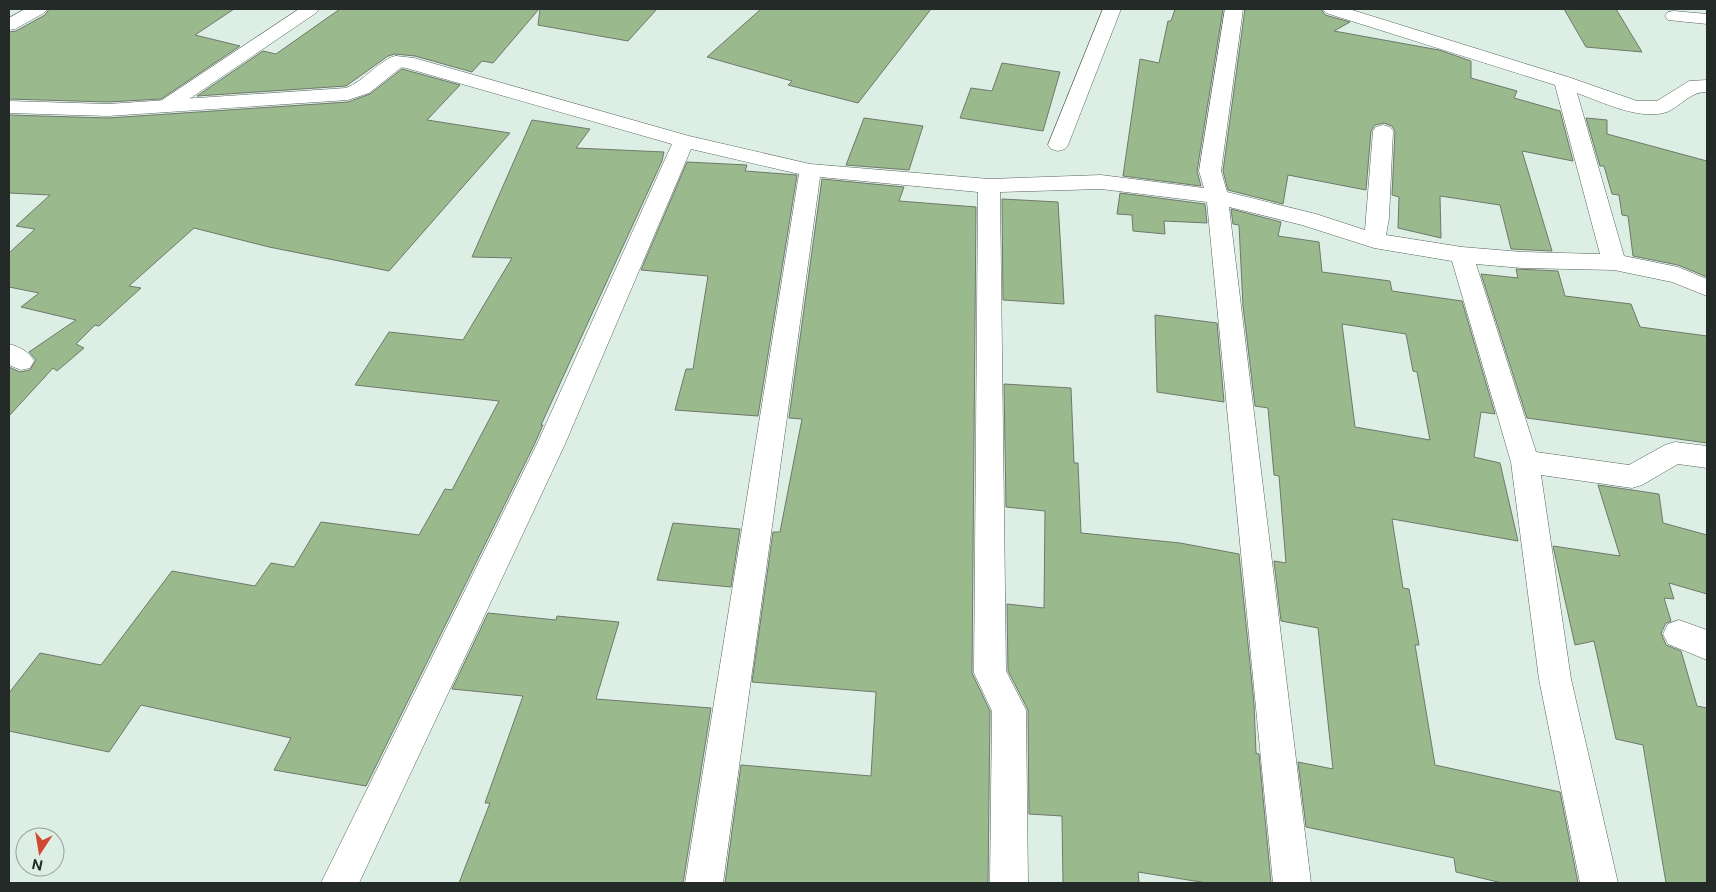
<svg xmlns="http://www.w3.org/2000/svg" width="1716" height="892" viewBox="0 0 1716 892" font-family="'Public Sans',sans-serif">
<rect width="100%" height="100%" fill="#ddeee5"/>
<g fill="#9aba8d" stroke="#6f786b" fill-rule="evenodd">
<path d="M 49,9 L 234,9 L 195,35 L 240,46 L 161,99 L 108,102 L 9,99 L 9,32 L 16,31 L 45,15 Z"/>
<path d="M 340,9 L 539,9 L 493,63 L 482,61 L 472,72 L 415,56 L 395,54 L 388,56 L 346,86 L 197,96 L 263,51 L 276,54 Z"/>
<path d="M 540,9 L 657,9 L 628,41 L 538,25 Z"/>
<path d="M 761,9 L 931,9 L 858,103 L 788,85 L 792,81 L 707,57 Z"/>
<path d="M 1175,9 L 1223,9 L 1197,171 L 1201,186 L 1123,176 L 1140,59 L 1159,63 L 1168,21 L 1171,21 Z"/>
<path d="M 1245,9 L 1321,9 L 1325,15 L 1350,22 L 1334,31 L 1439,50 L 1471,61 L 1471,78 L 1517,91 L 1514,98 L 1560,111 L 1573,161 L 1522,151 L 1552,251 L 1511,249 L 1500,205 L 1440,196 L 1441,238 L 1398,228 L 1399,197 L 1392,195 L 1395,131 L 1392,126 L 1384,123 L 1375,125 L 1371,131 L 1366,190 L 1288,175 L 1283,204 L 1228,190 L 1223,171 Z"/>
<path d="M 1564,9 L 1616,9 L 1642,52 L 1586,47 Z"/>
<path d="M 1002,63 L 1060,72 L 1043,131 L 960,118 L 971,88 L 992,91 Z"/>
<path d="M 402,69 L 460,85 L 427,120 L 510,133 L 389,271 L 269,247 L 194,228 L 129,286 L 141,288 L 99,326 L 95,325 L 76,344 L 84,348 L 57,371 L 53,368 L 9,416 L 9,367 L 20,372 L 30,370 L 36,360 L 29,352 L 76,320 L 21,307 L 39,293 L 9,287 L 9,253 L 35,229 L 16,226 L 50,195 L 9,193 L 9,115 L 108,118 L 348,102 L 370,94 Z"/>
<path d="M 864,118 L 923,126 L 909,170 L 846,165 Z"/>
<path d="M 1586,118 L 1607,120 L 1607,134 L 1707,161 L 1707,277 L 1678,265 L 1633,256 L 1628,216 L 1622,215 L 1619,195 L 1612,194 L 1604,166 L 1600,166 Z"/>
<path d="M 532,120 L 590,129 L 576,148 L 664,152 L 662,161 L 541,425 L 543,425 L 535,443 L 366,786 L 274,770 L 291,738 L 141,705 L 109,752 L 9,731 L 9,693 L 40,653 L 101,665 L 172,571 L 255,586 L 271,563 L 294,567 L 321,522 L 419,535 L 445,489 L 452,490 L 499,401 L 355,385 L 389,332 L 463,340 L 512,258 L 472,257 Z"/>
<path d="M 687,162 L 747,165 L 745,171 L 797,175 L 758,416 L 675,410 L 686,369 L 693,369 L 708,276 L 641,270 Z"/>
<path d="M 822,179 L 904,187 L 899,201 L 976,207 L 972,673 L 990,711 L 988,883 L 725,883 L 741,765 L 871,776 L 876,692 L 752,682 L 773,532 L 780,532 L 802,419 L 789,418 Z"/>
<path d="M 1120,193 L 1205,204 L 1207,223 L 1164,221 L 1165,234 L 1133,231 L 1132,215 L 1117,214 Z"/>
<path d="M 1002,199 L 1058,202 L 1064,304 L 1003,300 Z"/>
<path d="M 1231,209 L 1281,222 L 1278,236 L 1319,242 L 1322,272 L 1390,281 L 1392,291 L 1462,301 L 1495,414 L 1481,412 L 1474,457 L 1500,463 L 1518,541 L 1392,519 L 1403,588 L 1409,589 L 1419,645 L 1415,645 L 1435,765 L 1560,792 L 1578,883 L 1502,883 L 1456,872 L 1454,858 L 1306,827 L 1298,762 L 1333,769 L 1318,628 L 1281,621 L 1274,561 L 1286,563 L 1279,476 L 1274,475 L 1268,408 L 1255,406 L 1243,306 L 1239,225 L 1233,224 ZM 1342,324 L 1406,334 L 1413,371 L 1417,372 L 1430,440 L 1355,427 Z"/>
<path d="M 1516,269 L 1558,271 L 1565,296 L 1631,304 L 1640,327 L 1707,336 L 1707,443 L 1527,418 L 1481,274 L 1518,278 Z"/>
<path d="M 1155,315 L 1217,323 L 1224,402 L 1157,392 Z"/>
<path d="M 1004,384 L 1071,388 L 1074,463 L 1078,463 L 1081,533 L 1180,543 L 1239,554 L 1254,704 L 1256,753 L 1259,754 L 1271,883 L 1207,883 L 1138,872 L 1139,883 L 1063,883 L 1062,816 L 1029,814 L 1028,710 L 1008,671 L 1007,604 L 1044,608 L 1045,511 L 1006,507 Z"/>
<path d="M 1598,485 L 1659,494 L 1663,523 L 1707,535 L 1707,594 L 1669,583 L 1674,599 L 1664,598 L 1671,621 L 1666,623 L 1661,633 L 1666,645 L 1681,651 L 1697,706 L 1707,708 L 1707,883 L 1666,883 L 1643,745 L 1616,739 L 1594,641 L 1575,645 L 1553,546 L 1620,556 Z"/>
<path d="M 673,523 L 740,529 L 731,587 L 657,580 Z"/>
<path d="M 488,613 L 556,620 L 557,616 L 619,622 L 596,699 L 711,708 L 683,883 L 459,883 L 490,803 L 485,803 L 523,696 L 452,689 Z"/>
</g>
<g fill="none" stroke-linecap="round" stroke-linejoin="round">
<defs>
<g id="street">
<path d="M 25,9 L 47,9 L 44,13 L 15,29 L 9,30 L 9,18 Z"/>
<path d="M 299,9 L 319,9 L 316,13 L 173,110 L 166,112 L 159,110 L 156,106 L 159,102 Z"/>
<path d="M 1103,9 L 1121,9 L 1068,145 L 1065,149 L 1058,151 L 1051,149 L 1048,145 Z"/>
<path d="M 1225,9 L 1243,9 L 1221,171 L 1227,192 L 1316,214 L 1365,230 L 1373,131 L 1376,127 L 1383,125 L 1390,127 L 1393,131 L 1389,218 L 1386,235 L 1462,247 L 1522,252 L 1600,254 L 1555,85 L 1326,13 L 1323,9 L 1349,9 L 1571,78 L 1637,101 L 1657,101 L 1689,81 L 1707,80 L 1707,92 C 1691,91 1681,106 1667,112 C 1640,121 1602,102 1577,93 L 1624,256 L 1678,267 L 1707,279 L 1707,296 L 1672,282 L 1614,270 L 1522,268 L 1476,264 L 1536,452 L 1629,465 L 1665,445 L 1675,442 L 1707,446 L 1707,468 L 1678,464 L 1642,485 L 1632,488 L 1541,475 L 1571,679 L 1618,883 L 1580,883 L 1539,679 L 1511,462 L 1452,261 L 1374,248 L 1302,225 L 1229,207 L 1311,883 L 1273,883 L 1207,202 L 1101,189 L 1000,192 L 1006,671 L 1026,710 L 1028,883 L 990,883 L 992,711 L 974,673 L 978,192 L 820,177 L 723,883 L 685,883 L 799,174 L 691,149 L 565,444 L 359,883 L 321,883 L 537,444 L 672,144 L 406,68 L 389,66 L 387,62 L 389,58 L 396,56 L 414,58 L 689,136 L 810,164 L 989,179 L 1101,175 L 1204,188 L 1199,171 Z"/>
<path d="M 1674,11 L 1707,14 L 1707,24 L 1668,20 L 1665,16 L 1668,12 Z"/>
<path d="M 9,344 C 20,347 28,351 34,361 L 30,368 L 21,370 L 9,365 Z"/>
<path d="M 1679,620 L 1707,630 L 1707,660 L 1668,644 L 1663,634 L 1668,624 Z"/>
</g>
<path id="secondary" d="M 396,56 L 403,58 L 405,62 L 403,66 L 369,93 L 348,100 L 108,116 L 9,113 L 9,101 L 108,104 L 346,88 C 365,81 377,61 396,56 Z"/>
</defs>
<use href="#street" stroke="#55645c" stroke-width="1"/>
<use href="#secondary" stroke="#55645c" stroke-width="1"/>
<use href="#street" fill="#fff" fill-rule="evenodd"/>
<use href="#secondary" fill="#fff" fill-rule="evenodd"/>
</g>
<rect width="1716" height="892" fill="none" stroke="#242a27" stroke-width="20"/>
<g transform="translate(40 852) rotate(192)"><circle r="24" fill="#ddeee5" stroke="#93a099"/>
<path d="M0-4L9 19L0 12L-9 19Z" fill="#d2472f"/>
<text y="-8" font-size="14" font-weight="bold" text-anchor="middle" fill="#242a27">N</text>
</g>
</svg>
